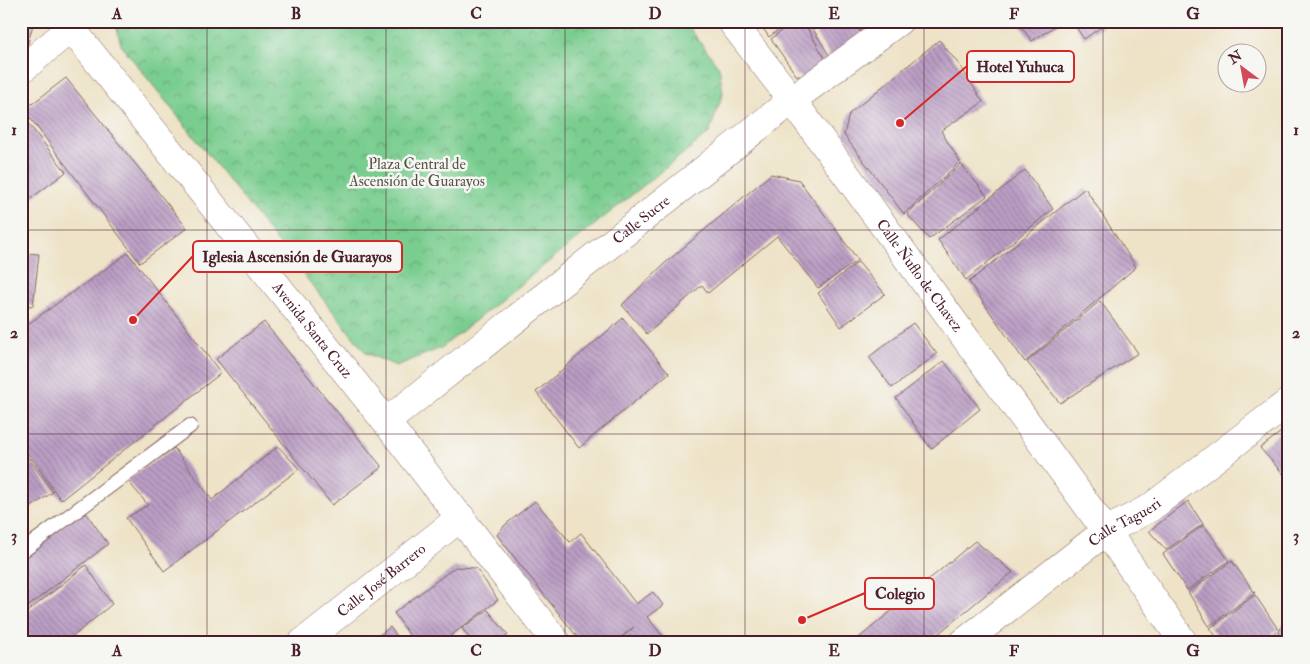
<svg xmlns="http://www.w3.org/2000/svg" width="1310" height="664" viewBox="0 0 1310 664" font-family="'IM FELL Double Pica',serif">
<defs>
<pattern id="park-crowns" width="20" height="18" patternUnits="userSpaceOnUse" patternTransform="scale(1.25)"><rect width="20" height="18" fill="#79cd8f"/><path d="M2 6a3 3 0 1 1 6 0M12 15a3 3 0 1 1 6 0" fill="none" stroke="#65a675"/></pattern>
<pattern id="building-back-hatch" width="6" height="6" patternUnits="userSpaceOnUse" patternTransform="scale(1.25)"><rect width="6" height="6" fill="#bb9ec5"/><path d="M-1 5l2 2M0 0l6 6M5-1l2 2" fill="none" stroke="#9a80a0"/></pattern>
</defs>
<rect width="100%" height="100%" fill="#f6f6f2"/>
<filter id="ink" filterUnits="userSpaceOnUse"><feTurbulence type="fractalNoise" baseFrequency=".02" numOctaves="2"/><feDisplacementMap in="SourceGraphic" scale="10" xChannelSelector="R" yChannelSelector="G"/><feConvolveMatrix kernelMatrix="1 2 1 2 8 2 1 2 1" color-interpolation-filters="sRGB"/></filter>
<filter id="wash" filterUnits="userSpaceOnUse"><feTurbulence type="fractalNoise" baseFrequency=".0096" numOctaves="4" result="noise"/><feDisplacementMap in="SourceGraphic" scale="20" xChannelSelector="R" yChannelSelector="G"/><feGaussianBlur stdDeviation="1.12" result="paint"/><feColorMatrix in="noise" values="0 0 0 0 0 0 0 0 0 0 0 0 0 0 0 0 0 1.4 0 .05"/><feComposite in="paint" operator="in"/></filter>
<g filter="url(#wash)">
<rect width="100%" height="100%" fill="#eee3c7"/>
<path fill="url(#park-crowns)" stroke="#62765d" d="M 119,21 L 684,21 L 719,67 L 723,93 L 709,133 L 441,348 L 396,366 L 366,353 L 121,45 L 116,25 Z"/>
<g id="blocks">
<g fill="url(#building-back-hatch)">
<path d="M 21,21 L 34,21 L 26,50 L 21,54 Z"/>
<path d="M 758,21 L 790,21 L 769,37 Z"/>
<path d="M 793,21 L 803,21 L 830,67 L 810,80 L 796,75 L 771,39 Z"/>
<path d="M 808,21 L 851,21 L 864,38 L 834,63 Z"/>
<path d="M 853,21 L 885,21 L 864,36 Z"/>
<path d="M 1017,21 L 1063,21 L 1032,41 Z"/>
<path d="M 1072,21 L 1110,21 L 1084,39 Z"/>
<path d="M 939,40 L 961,67 L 983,102 L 941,131 L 960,162 L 904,214 L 844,135 L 849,114 Z"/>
<path d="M 66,78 L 187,228 L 140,263 L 24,110 Z"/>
<path d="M 21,114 L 66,172 L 21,206 Z"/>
<path d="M 961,164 L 987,196 L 929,239 L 907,214 Z"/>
<path d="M 1025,170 L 1053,209 L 966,280 L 938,240 Z"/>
<path d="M 771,174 L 799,180 L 858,260 L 818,288 L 777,236 L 708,293 L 702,285 L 647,334 L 622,305 L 664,264 Z"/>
<path d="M 1085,188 L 1136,267 L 1025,362 L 969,282 Z"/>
<path d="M 21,253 L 39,254 L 33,306 L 21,305 Z"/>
<path d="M 128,253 L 221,373 L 61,500 L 21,444 L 21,329 Z"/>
<path d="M 858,262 L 885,294 L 841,327 L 818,293 Z"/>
<path d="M 1100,301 L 1138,353 L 1060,403 L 1027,362 Z"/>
<path d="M 623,318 L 669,373 L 579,448 L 536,392 Z"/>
<path d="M 264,322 L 382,467 L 332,505 L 216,359 Z"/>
<path d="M 913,323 L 937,354 L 892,388 L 869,357 Z"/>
<path d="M 944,361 L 980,409 L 931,449 L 896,398 Z"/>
<path d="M 1289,426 L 1289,477 L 1287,478 L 1260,448 Z"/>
<path d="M 278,446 L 299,469 L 164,571 L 126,518 L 148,505 L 127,480 L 174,448 L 212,500 Z"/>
<path d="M 21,448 L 53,492 L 21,514 Z"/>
<path d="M 535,501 L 570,542 L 581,533 L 636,604 L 653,592 L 663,605 L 647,617 L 669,643 L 615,643 L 634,627 L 614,643 L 582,643 L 497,535 L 505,525 Z"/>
<path d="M 1188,501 L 1203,524 L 1166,550 L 1149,531 Z"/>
<path d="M 84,510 L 108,544 L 21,612 L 21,557 Z"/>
<path d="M 1204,525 L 1229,561 L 1187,590 L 1163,554 Z"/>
<path d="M 975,541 L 1013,572 L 927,643 L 853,643 Z"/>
<path d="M 1232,561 L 1255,593 L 1209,626 L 1188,592 Z"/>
<path d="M 86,565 L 112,604 L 65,643 L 21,643 L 21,617 Z"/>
<path d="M 455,567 L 476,568 L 498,600 L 441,643 L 415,643 L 394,613 Z"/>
<path d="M 1255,595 L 1278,629 L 1263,643 L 1221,643 L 1210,628 Z"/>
<path d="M 488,610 L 508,635 L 503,639 L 506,643 L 473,643 L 462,628 Z"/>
<path d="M 1289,615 L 1289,643 L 1272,643 Z"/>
<path d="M 390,627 L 402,643 L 370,643 Z"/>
</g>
</g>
</g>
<g filter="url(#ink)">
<use href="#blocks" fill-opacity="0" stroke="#836462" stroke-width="1"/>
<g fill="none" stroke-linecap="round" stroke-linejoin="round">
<defs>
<path id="lane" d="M 21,552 L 190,426"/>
<g id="street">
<path id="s1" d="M 899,21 L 792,100 L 1106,531 L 1184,643"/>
<path id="s2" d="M 21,70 L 71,28 L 386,422"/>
<path id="s3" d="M 302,643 L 461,517"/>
</g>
<g id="secondary">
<path id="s4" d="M 963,643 L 1106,531 L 1150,508 L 1289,402"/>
</g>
<g id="primary">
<path d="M 65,21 L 71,28 L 79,21"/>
<path id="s5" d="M 557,643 L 386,422 L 792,100 L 731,21"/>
</g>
</defs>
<use href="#lane" stroke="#836462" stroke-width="16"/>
<use href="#street" stroke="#836462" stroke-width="29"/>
<use href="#secondary" stroke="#836462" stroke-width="29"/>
<use href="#primary" stroke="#836462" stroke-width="29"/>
<path stroke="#836462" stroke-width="3" stroke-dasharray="1 4" stroke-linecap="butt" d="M 109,26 L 140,24"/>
<use href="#lane" stroke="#fff" stroke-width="14"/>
<use href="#street" stroke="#fff" stroke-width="28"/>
<use href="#secondary" stroke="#fff" stroke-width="28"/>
<use href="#primary" stroke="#fff" stroke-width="28"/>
</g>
</g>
<path fill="none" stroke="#4a1f2b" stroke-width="1" stroke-opacity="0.55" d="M 207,21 L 207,643M 386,21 L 386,643M 565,21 L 565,643M 745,21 L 745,643M 924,21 L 924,643M 1103,21 L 1103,643M 21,230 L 1289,230M 21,434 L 1289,434"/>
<g text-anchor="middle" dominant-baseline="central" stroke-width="5" stroke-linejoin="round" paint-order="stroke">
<g font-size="15" fill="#585349" stroke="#f6f6f2">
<text x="417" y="164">Plaza Central de<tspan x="417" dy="17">Ascensión de Guarayos</tspan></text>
</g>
<g font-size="15" fill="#4a1f2b" stroke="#f6f6f2">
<text stroke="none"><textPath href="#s5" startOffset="605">Calle Sucre</textPath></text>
<text stroke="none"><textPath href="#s1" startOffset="350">Calle Ñuflo de Chavez</textPath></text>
<text stroke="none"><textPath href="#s2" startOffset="452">Avenida Santa Cruz</textPath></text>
<text stroke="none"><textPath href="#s4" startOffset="202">Calle Tagueri</textPath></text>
<text stroke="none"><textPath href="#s3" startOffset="101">Calle José Barrero</textPath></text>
</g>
</g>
<path fill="none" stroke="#d62828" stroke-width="2" d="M900 123L967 66M133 320L193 256M802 620L865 593"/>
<g fill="#d62828" stroke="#f6f6f2" stroke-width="2">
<circle cx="900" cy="123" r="5"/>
<circle cx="133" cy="320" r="5"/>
<circle cx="802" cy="620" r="5"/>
</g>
<g fill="#f6f6f2" stroke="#d62828" stroke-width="2">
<rect x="967" y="51" width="107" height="31" rx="5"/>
<rect x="193" y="241" width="209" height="31" rx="5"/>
<rect x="865" y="578" width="69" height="31" rx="5"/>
</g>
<g font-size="16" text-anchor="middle" font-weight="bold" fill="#4a1f2b">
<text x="1020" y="72">Hotel Yuhuca</text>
<text x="297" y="262">Iglesia Ascensión de Guarayos</text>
<text x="900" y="599">Colegio</text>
</g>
<rect width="1310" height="664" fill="none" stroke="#f6f6f2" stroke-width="55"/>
<g transform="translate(1242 68) rotate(328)"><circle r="24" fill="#f6f6f2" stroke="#b1a0a2"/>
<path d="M0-4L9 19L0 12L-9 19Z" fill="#d1495b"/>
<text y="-8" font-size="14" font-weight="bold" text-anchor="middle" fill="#4a1f2b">N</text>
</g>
<rect x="28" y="28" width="1254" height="608" fill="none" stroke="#4a1f2b" stroke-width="2"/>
<g font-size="16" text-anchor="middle" font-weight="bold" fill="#4a1f2b">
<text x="117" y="19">A</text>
<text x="296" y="19">B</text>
<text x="476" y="19">C</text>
<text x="655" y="19">D</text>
<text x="834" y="19">E</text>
<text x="1014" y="19">F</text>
<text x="1193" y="19">G</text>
<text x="14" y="135">1</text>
<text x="1296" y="135">1</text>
<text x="14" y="338">2</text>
<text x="1296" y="338">2</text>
<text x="14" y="541">3</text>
<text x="1296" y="541">3</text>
<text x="117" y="656">A</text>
<text x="296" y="656">B</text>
<text x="476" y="656">C</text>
<text x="655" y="656">D</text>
<text x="834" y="656">E</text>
<text x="1014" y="656">F</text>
<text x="1193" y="656">G</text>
</g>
</svg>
